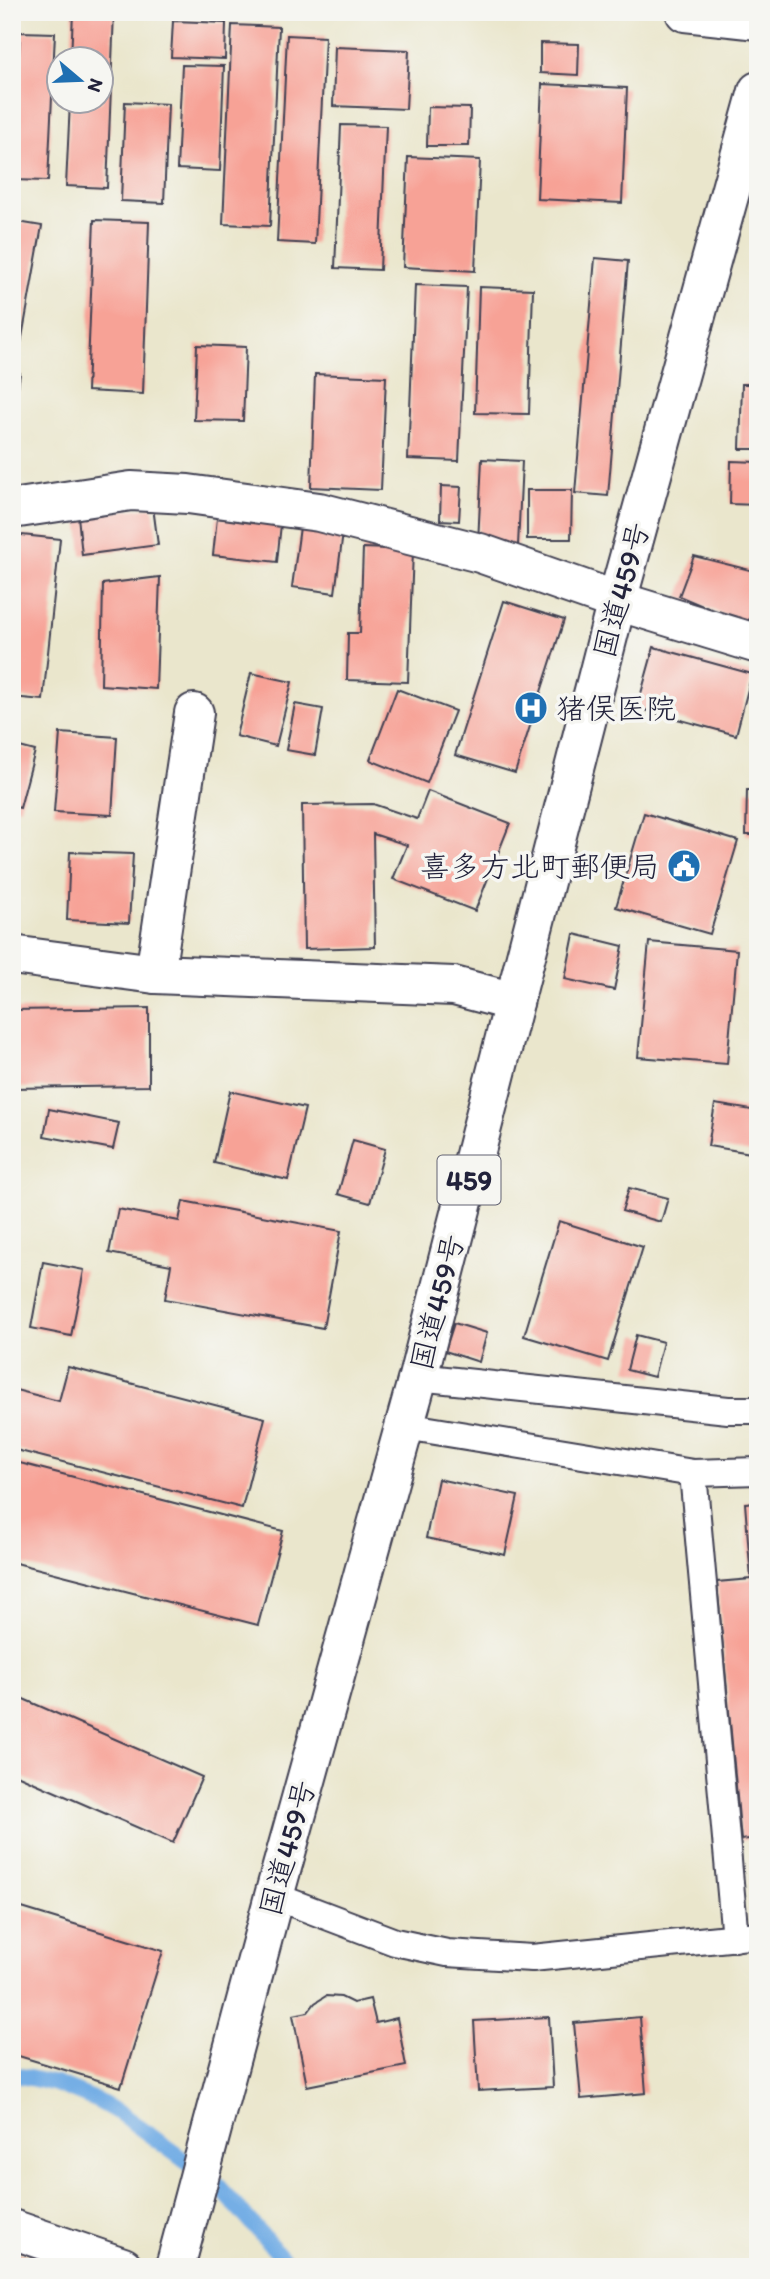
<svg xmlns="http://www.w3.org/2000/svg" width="770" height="2279" viewBox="0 0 770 2279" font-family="Itim,'Klee One',sans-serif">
<rect width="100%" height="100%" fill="#f6f6f2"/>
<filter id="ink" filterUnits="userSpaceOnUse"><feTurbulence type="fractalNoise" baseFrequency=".0143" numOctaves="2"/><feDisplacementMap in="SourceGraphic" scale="14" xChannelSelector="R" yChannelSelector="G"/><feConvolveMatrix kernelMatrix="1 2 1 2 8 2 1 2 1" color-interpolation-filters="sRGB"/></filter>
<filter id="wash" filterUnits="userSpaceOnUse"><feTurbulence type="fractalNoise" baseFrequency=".00686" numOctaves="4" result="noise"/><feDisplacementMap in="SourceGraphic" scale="28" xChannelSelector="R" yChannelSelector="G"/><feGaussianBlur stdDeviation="1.57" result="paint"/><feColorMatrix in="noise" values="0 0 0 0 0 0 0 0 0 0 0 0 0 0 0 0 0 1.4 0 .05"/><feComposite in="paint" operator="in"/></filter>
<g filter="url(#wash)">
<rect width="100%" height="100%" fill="#eae6cc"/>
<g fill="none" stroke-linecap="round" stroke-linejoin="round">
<path stroke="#74aee5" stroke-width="16" d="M 12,2074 L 56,2084 L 96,2100 L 121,2114 L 217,2184 L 290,2267"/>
</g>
<g id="blocks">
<g fill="#f7a296">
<path d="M 73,12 L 114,12 L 107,188 L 66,186 L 70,102 L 102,102 L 102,60 L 71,60 Z"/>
<path d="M 173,21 L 226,23 L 225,59 L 171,57 Z"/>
<path d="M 232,25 L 279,27 L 270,226 L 223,224 Z"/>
<path d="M 20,32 L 55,33 L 48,181 L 12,180 L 12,102 L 17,102 Z"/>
<path d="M 287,35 L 325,37 L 315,244 L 277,242 Z"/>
<path d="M 540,43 L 579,44 L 578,75 L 540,73 Z"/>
<path d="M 335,47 L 409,50 L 406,109 L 333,106 Z"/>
<path d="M 182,65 L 224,66 L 220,171 L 177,169 Z"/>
<path d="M 542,84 L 627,88 L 622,203 L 537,199 Z"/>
<path d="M 125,102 L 168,104 L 164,203 L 121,201 Z"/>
<path d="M 428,107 L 470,108 L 469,146 L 427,146 Z"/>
<path d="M 341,125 L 386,126 L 380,270 L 335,268 Z"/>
<path d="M 408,157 L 480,160 L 475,271 L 403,267 Z"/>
<path d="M 94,220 L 149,222 L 143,394 L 87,391 Z"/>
<path d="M 12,221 L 42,226 L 21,343 L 12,341 Z"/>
<path d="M 595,258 L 628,261 L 608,496 L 575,493 Z"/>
<path d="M 415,285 L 467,287 L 459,461 L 408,459 Z"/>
<path d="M 479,287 L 533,289 L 529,414 L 475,413 Z"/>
<path d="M 197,345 L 246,347 L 243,421 L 194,420 Z"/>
<path d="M 12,372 L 20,373 L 14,416 L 12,416 Z"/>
<path d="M 315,374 L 386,377 L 381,490 L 311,487 Z"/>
<path d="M 742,384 L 758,384 L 758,449 L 740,449 Z"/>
<path d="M 482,459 L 522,461 L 518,546 L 478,543 Z"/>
<path d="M 731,461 L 758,462 L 758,505 L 730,504 Z"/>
<path d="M 441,486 L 461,487 L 459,521 L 440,520 Z"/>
<path d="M 527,490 L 572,490 L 571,539 L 527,539 Z"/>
<path d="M 153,507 L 158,545 L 82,555 L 78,516 Z"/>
<path d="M 217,518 L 281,524 L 277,562 L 213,555 Z"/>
<path d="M 300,527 L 343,533 L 335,593 L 292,587 Z"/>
<path d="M 12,534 L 60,539 L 43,700 L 12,697 Z"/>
<path d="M 363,548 L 413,550 L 408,682 L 347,680 L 348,633 L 360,633 Z"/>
<path d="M 694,556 L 758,572 L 758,587 L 748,625 L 679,596 Z"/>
<path d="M 160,577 L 156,689 L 101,685 L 103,584 Z"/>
<path d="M 504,601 L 564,620 L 515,773 L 455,755 Z"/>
<path d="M 654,647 L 752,674 L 736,735 L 637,708 Z"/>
<path d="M 251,673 L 292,682 L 276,746 L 236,736 Z"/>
<path d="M 397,689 L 455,711 L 427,783 L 370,760 Z"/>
<path d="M 295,704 L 323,709 L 315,755 L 286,750 Z"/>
<path d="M 60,733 L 117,737 L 112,815 L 54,812 Z"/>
<path d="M 12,745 L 35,751 L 20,808 L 12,806 Z"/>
<path d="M 747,790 L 758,790 L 758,835 L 746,835 Z"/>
<path d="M 428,791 L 510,823 L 475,911 L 393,879 L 407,845 L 373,834 L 375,947 L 304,949 L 302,805 L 373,804 L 417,819 Z"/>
<path d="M 644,813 L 738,841 L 710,934 L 616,907 Z"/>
<path d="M 70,852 L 133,854 L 129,923 L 67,920 Z"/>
<path d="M 574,934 L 623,946 L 614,990 L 565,979 Z"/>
<path d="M 649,942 L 737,950 L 727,1064 L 638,1057 Z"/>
<path d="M 149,1008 L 149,1086 L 12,1088 L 12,1010 Z"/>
<path d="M 230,1091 L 305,1108 L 288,1180 L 214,1163 Z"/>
<path d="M 715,1104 L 758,1111 L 751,1153 L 708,1146 Z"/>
<path d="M 49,1109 L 119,1123 L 113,1149 L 44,1136 Z"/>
<path d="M 353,1140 L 385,1149 L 370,1203 L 338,1194 Z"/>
<path d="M 629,1188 L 668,1198 L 661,1222 L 622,1211 Z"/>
<path d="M 183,1201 L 341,1231 L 323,1328 L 165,1299 L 171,1265 L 109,1253 L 118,1209 L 179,1221 Z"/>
<path d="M 559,1221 L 643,1247 L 608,1361 L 524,1336 Z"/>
<path d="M 43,1262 L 84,1270 L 71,1336 L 31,1328 Z"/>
<path d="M 454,1323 L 487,1333 L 479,1362 L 445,1351 Z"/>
<path d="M 636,1335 L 663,1342 L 654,1377 L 627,1370 Z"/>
<path d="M 68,1367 L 265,1418 L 242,1508 L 12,1449 L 12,1389 L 59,1401 Z"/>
<path d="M 12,1461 L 283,1531 L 258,1625 L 12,1562 Z"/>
<path d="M 438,1479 L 518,1496 L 505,1555 L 426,1538 Z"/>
<path d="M 758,1502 L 758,1838 L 741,1840 L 717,1582 L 751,1579 L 745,1503 Z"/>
<path d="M 12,1694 L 202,1777 L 173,1843 L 12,1773 Z"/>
<path d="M 12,1905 L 163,1951 L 121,2087 L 12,2054 Z"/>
<path d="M 326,1996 L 341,1997 L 353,2003 L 370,1999 L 376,2023 L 397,2018 L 406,2066 L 307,2086 L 293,2015 L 308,2012 L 315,2003 Z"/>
<path d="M 549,2017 L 553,2087 L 478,2091 L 474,2021 Z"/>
<path d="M 640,2017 L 646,2093 L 581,2099 L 574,2023 Z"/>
<path d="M 12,2250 L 53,2264 L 52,2267 L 12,2267 Z"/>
</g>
</g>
</g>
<g filter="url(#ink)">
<use href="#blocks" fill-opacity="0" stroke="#403f51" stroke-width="2"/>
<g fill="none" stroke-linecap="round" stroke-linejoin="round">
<defs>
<g id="lane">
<path d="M 418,1377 L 728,1410 L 758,1410"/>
<path d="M 405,1426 L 693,1473 L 758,1471"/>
<path d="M 693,1473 L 735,1938"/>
<path d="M 274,1896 L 395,1942 L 447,1953 L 532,1958 L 758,1935"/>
</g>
<g id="street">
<path d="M 12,509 L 131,491 L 188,494 L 319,512 L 480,553 L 617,601 L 758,644"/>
<path d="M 12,955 L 155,974 L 454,986 L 514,1002"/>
<path d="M 155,974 L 194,713"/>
<path d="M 12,2229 L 123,2267"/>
</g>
<path id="secondary" d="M 685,12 L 758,20"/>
<path id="highway" d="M 175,2267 L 274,1896 L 418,1377 L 617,601 L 758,91"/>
</defs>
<use href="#lane" stroke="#403f51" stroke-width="30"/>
<use href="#street" stroke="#403f51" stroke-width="42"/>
<use href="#secondary" stroke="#403f51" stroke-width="42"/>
<use href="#highway" stroke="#403f51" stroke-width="42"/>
<use href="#lane" stroke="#fff" stroke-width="26"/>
<use href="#street" stroke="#fff" stroke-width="38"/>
<use href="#secondary" stroke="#fff" stroke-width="38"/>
<use href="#highway" stroke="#fff" stroke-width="38"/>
</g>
</g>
<defs>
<symbol id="hospital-disc" viewBox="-11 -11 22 22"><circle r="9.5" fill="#1f6fb2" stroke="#f6f6f2"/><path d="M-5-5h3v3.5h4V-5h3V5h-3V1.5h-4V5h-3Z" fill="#fff"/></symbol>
<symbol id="civic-disc" viewBox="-11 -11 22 22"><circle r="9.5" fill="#1f6fb2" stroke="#f6f6f2"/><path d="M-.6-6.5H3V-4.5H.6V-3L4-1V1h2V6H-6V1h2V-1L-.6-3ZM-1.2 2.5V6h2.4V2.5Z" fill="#fff"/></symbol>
</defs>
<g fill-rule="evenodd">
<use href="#hospital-disc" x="512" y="689" width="38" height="38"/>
<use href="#civic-disc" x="665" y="847" width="38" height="38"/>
</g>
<g text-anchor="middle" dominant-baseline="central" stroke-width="7" stroke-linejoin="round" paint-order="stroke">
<rect fill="#f6f6f2" stroke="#626272" stroke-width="2" x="437.5" y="1155.5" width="63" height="49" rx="5"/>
<g font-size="28" font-weight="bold" fill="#22223b">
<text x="469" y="1180">459</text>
</g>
<g font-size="30" fill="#22223b" stroke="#f6f6f2">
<text transform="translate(621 590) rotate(-75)">国道459号</text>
<text transform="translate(437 1302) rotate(-76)">国道459号</text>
<text transform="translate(287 1848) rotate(-75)">国道459号</text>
</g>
<g font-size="30" fill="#22223b" stroke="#f6f6f2" text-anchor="start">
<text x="556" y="708">猪俣医院</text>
<text x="660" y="866" text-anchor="end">喜多方北町郵便局</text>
</g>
</g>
<rect width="770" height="2279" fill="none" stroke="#f6f6f2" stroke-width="42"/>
<g transform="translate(80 80) rotate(109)"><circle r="33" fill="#f6f6f2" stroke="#a1a1a9" stroke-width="2"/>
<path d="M0-5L12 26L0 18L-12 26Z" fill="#1f6fb2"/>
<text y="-10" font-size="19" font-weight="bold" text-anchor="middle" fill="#22223b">N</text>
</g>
</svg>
